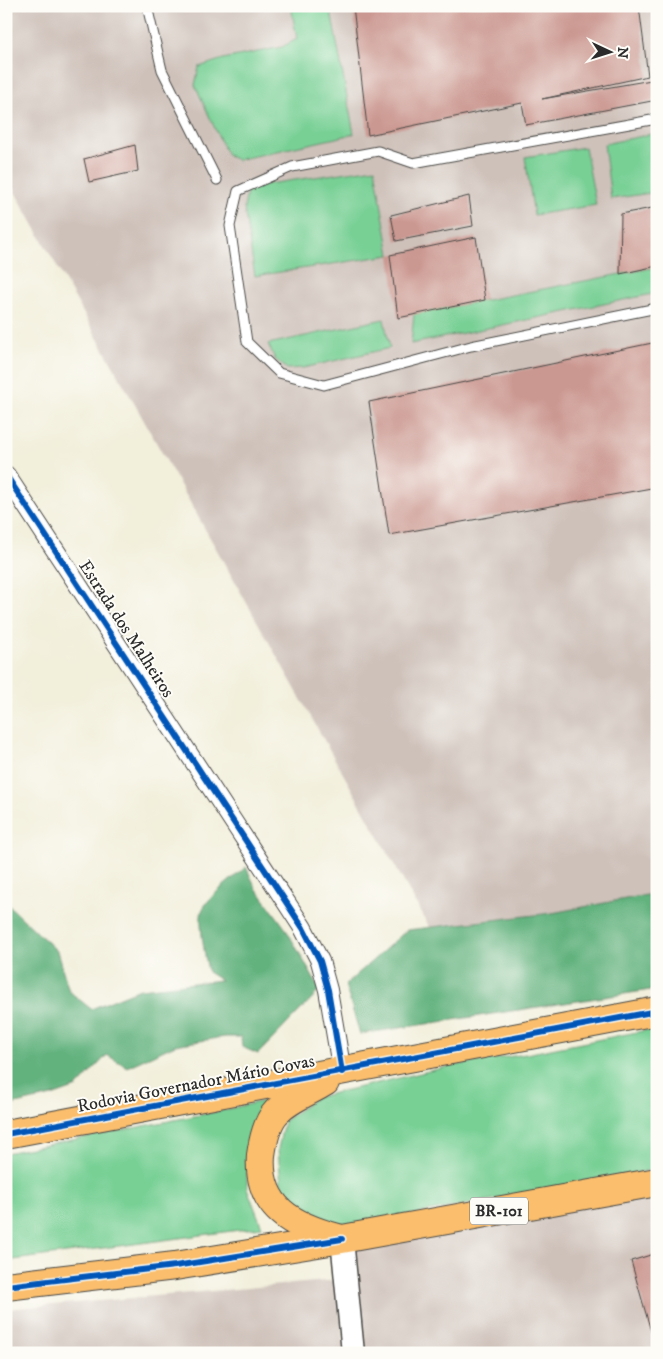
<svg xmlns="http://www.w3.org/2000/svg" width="663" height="1359" viewBox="0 0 663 1359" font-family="'IM FELL DW Pica',serif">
<rect width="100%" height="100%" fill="#fdfcf7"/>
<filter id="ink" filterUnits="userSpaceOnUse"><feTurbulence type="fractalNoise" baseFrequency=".02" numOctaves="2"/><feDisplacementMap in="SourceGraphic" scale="10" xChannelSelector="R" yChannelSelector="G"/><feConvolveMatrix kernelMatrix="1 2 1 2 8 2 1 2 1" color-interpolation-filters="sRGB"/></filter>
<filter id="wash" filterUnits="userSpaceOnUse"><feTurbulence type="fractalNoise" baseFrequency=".0096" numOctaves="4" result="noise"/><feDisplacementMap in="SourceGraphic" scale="20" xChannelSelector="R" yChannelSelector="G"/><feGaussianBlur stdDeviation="1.12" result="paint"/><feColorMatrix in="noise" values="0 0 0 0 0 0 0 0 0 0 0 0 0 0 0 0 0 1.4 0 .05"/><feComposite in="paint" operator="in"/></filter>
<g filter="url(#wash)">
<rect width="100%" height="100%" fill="#f2efdb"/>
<g fill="#cec1ba">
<path d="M 6,6 L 657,6 L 657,949 L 461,983 L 6,176 Z"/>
<path d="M 657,1186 L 657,1353 L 359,1353 L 352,1244 Z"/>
<path d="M 338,1280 L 344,1353 L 6,1353 L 6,1309 Z"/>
</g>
<g fill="#78d095" stroke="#527e60">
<path d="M 291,6 L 330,6 L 354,134 L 237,160 L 227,155 L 195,85 L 199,67 L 223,59 L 282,47 L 297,39 Z"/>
<path d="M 657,133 L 657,192 L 611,199 L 604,144 Z"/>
<path d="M 585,147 L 596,205 L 534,215 L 525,157 Z"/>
<path d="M 375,168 L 390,255 L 255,276 L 244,208 L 248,187 Z"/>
<path d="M 657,267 L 657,293 L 411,344 L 414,314 Z"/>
<path d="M 384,319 L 390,348 L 303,368 L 287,369 L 275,359 L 268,344 Z"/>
<path d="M 657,1028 L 657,1169 L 394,1218 L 331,1227 L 296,1210 L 281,1185 L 278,1149 L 284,1121 L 317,1097 L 451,1066 L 526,1054 Z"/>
<path d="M 263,1101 L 247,1146 L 247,1188 L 262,1227 L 6,1261 L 6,1153 L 215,1112 Z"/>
</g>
<g fill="#62b27e" stroke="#466e54">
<path d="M 246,867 L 256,888 L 286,929 L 320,990 L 258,1054 L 242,1047 L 241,1037 L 225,1037 L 175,1045 L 127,1067 L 107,1055 L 77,1087 L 52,1096 L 6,1106 L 6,903 L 57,951 L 69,991 L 91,1009 L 140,989 L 221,980 L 208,972 C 206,960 198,922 202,911 C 208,896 234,878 246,867 Z"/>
<path d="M 657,893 L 657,989 L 360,1034 L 345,985 L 407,930 L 552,913 Z"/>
</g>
<g id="blocks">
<g fill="#cb9891">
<path d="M 353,6 L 639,6 L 648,76 L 542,99 L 657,79 L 657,100 L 526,125 L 522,103 L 368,135 Z"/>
<path d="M 135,145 L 138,171 L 89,182 L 84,159 Z"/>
<path d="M 469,196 L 473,226 L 396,241 L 391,215 Z"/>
<path d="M 657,207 L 657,266 L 620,274 L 621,214 Z"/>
<path d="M 476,237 L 485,300 L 398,318 L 390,255 Z"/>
<path d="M 657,342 L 657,487 L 389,535 L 369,402 Z"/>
<path d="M 657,1253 L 657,1349 L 656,1349 L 631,1261 Z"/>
</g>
</g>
</g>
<g filter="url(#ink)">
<use href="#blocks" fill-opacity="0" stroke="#494845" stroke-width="1"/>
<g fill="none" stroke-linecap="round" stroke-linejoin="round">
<defs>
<g id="service">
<path d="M 147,6 L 162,70 L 217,180"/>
<path d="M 657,119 L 413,163 L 378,151 L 292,167 L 238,191 L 230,226 L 247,342 L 279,373 L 324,385 L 471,346 L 657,308"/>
</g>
<path id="minor" d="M 6,475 L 303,928 L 320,961 L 328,990 L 342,1072"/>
<path id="tertiary" d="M 342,1239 L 353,1353"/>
<g id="trunk">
<path d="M 325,1082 C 309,1092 286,1100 274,1115 C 266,1126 263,1141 261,1155 C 257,1208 293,1226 338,1238"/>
<path d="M 6,1134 L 657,1011"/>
<path d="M 6,1286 L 175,1266 L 342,1239 L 657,1182"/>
</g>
</defs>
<use href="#service" stroke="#494845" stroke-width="11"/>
<use href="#minor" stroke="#494845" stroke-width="20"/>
<use href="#tertiary" stroke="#494845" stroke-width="25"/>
<use href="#trunk" stroke="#494845" stroke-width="30"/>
<use href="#service" stroke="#fff" stroke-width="9"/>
<use href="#minor" stroke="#fff" stroke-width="18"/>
<use href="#tertiary" stroke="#fff" stroke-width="22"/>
<use href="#trunk" stroke="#fabe6d" stroke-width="28"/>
<defs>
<g id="cycleway">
<path d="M 6,475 L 303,928 L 320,961 L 328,990 L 342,1072"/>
<path d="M 6,1134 L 657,1011"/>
<path d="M 6,1286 L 175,1266 L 342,1239"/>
</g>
</defs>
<use href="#cycleway" stroke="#fdfcf7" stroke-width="9"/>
<use href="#cycleway" stroke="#0057b8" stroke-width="6"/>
</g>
</g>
<g text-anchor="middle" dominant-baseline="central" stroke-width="4" stroke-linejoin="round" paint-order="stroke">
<rect fill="#fdfcf7" stroke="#6a6a68" stroke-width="1" x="470" y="1197.5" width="58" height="27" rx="4"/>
<g font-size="16" font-weight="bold" fill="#2b2b2b">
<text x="499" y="1211">BR-101</text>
</g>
<g font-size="18" fill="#2b2b2b" stroke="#fdfcf7">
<text transform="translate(126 629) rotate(57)">Estrada dos Malheiros</text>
<text transform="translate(196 1084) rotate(-11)">Rodovia Governador Mário Covas</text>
</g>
</g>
<rect width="663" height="1359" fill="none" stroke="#fdfcf7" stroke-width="25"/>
<g transform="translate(610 52) rotate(94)" stroke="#fdfcf7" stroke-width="4" paint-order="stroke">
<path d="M0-4L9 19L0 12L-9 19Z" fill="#2b2b2b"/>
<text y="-8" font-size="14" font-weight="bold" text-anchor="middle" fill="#2b2b2b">N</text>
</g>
</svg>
